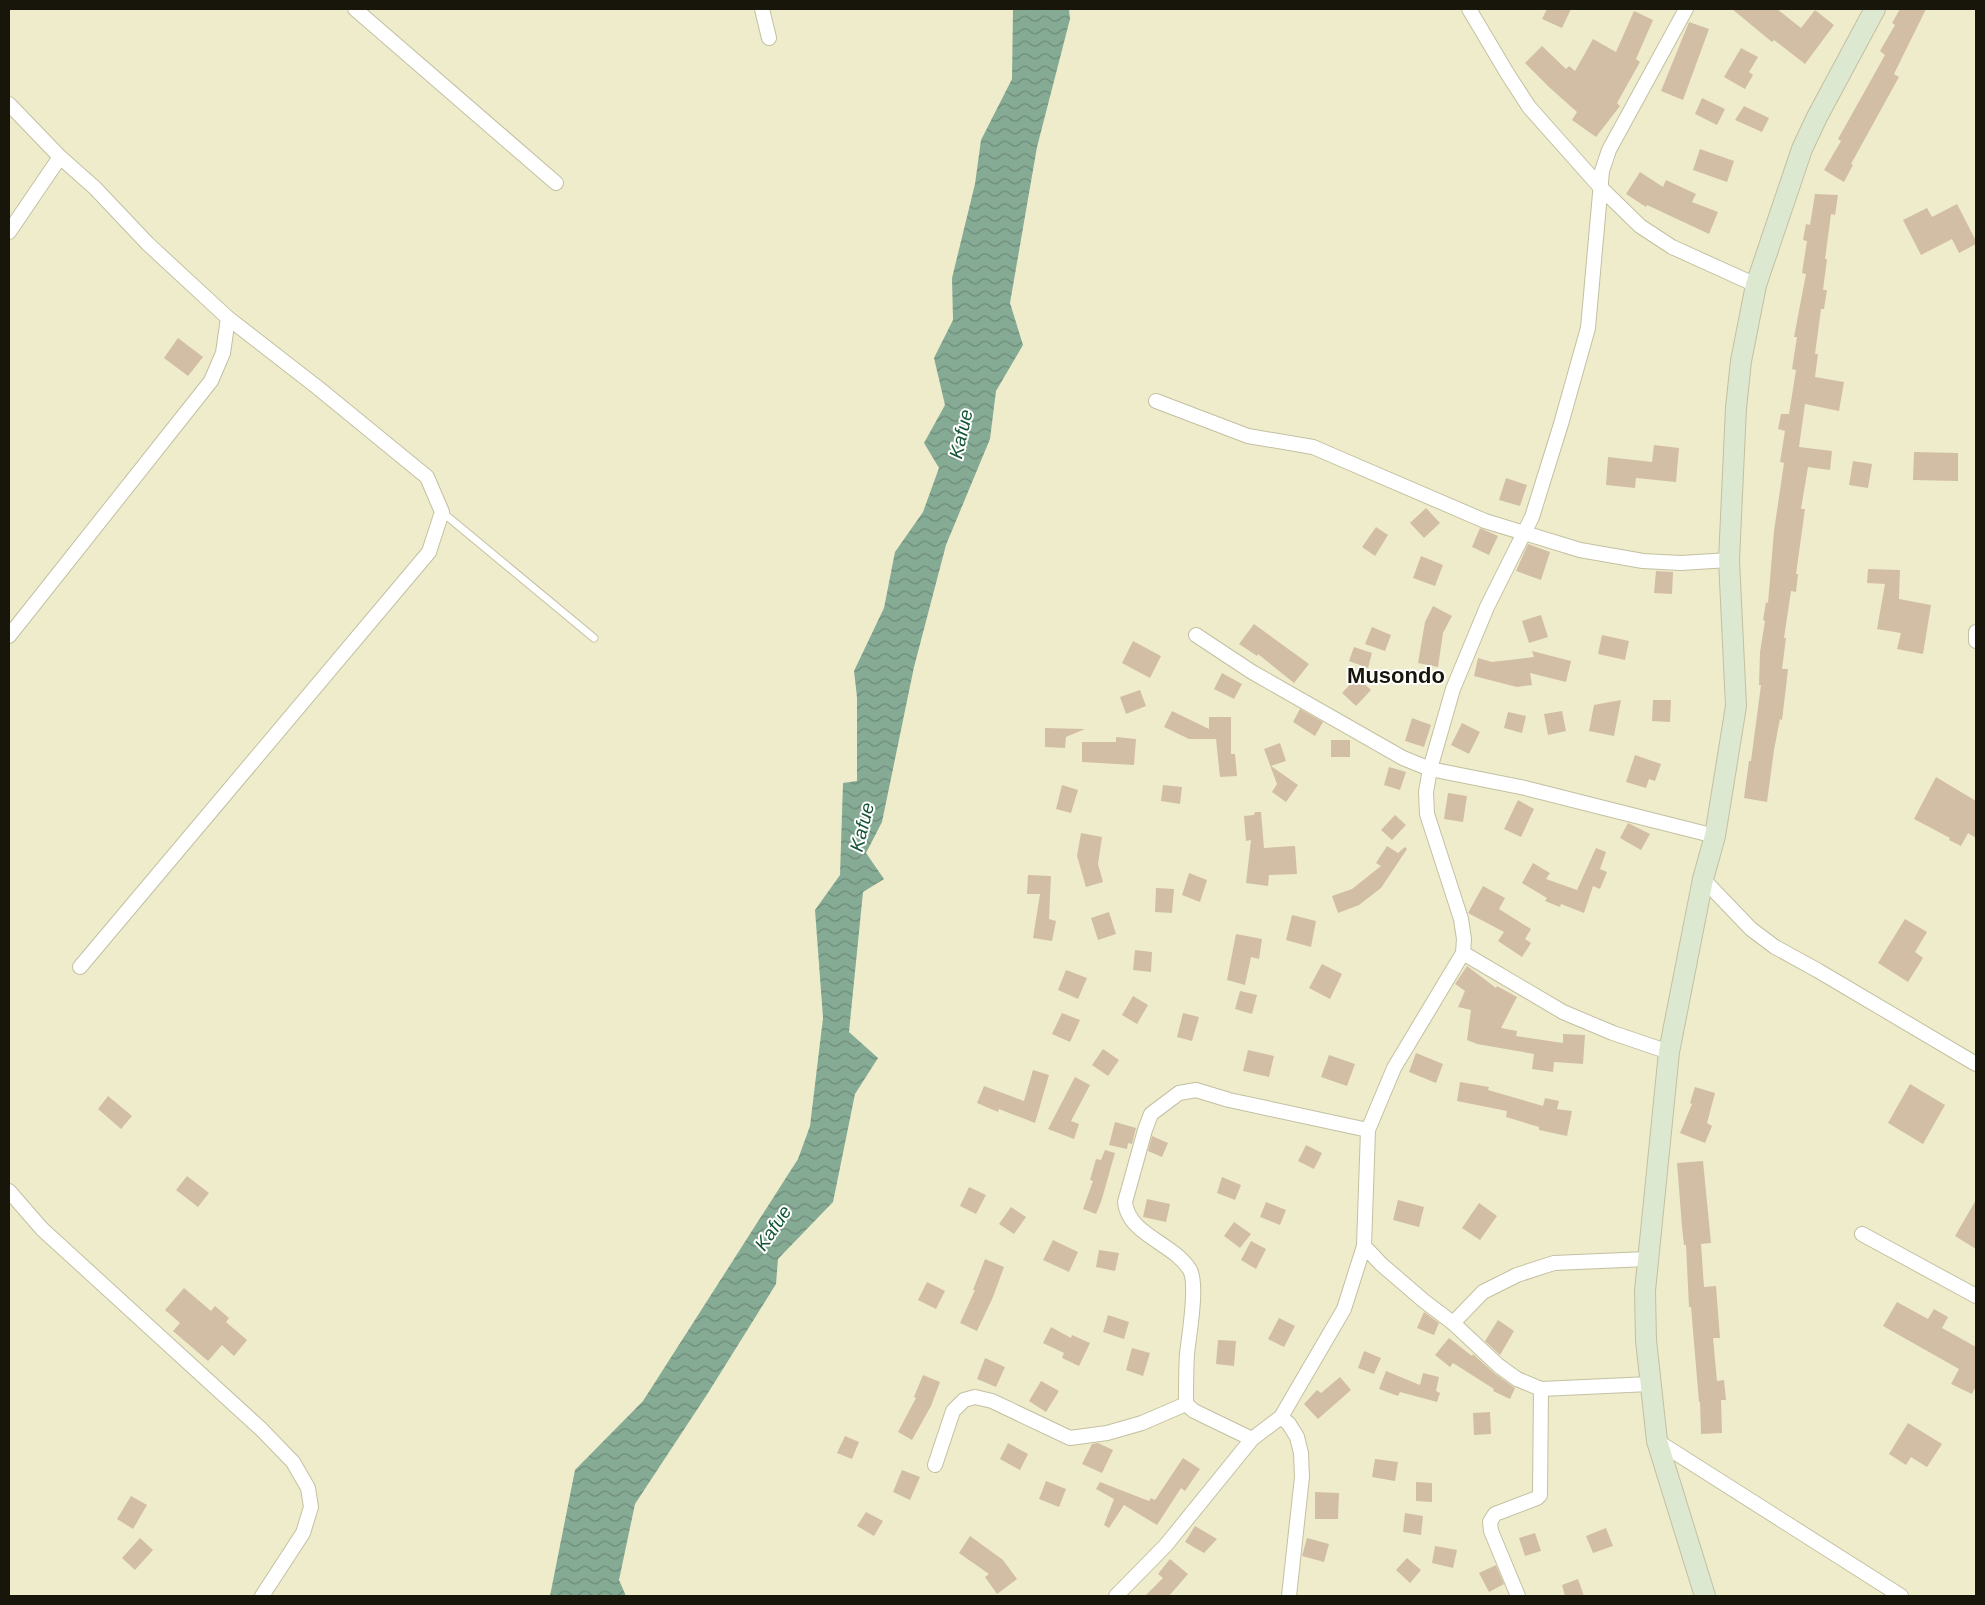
<svg xmlns="http://www.w3.org/2000/svg" width="1985" height="1605" viewBox="0 0 1985 1605" font-family="Helvetica,sans-serif">
<defs>
<pattern id="water-waves" width="16" height="10" patternUnits="userSpaceOnUse" patternTransform="scale(1.25)"><rect width="16" height="10" fill="#86ab95"/><path d="M0 5q4-4 8 0t8 0" fill="none" stroke="#6d8a78"/></pattern>
</defs>
<rect width="100%" height="100%" fill="#efeccc"/>
<path fill="url(#water-waves)" d="M 1013,9 L 1069,9 L 1070,19 L 1037,147 L 1010,303 L 1023,345 L 996,391 L 990,439 L 946,545 L 914,667 L 882,822 L 866,853 L 884,879 L 863,892 L 849,1032 L 878,1058 L 855,1094 L 833,1202 L 778,1259 L 776,1284 L 708,1393 L 635,1504 L 619,1580 L 626,1596 L 550,1596 L 575,1470 L 643,1401 L 798,1159 L 810,1126 L 823,1018 L 815,910 L 840,875 L 843,783 L 857,781 L 857,697 L 854,671 L 884,608 L 895,552 L 923,512 L 939,468 L 924,443 L 945,405 L 934,358 L 953,320 L 952,278 L 975,184 L 981,140 L 1012,79 Z"/>
<g fill="#d2bea4">
<path d="M 1547,9 L 1571,9 L 1562,28 L 1542,19 Z"/>
<path d="M 1732,9 L 1777,9 L 1801,28 L 1815,10 L 1834,25 L 1805,64 L 1774,40 L 1772,42 Z"/>
<path d="M 1900,9 L 1926,9 L 1894,74 L 1899,77 L 1851,164 L 1853,165 L 1844,182 L 1824,170 L 1841,141 L 1838,139 L 1885,55 L 1880,51 L 1895,25 L 1892,23 Z"/>
<path d="M 1634,11 L 1653,20 L 1636,59 L 1640,62 L 1617,103 L 1620,106 L 1596,137 L 1572,120 L 1577,112 L 1550,88 L 1525,63 L 1542,46 L 1566,69 L 1569,66 L 1575,71 L 1593,39 L 1616,52 Z"/>
<path d="M 1689,22 L 1709,29 L 1683,100 L 1661,91 Z"/>
<path d="M 1741,48 L 1758,57 L 1749,72 L 1753,75 L 1745,89 L 1724,77 Z"/>
<path d="M 1702,98 L 1725,109 L 1717,125 L 1695,114 Z"/>
<path d="M 1744,106 L 1769,118 L 1762,132 L 1735,120 Z"/>
<path d="M 1700,149 L 1734,161 L 1727,182 L 1693,170 Z"/>
<path d="M 1640,172 L 1663,187 L 1666,180 L 1696,194 L 1692,202 L 1718,212 L 1709,234 L 1647,205 L 1646,207 L 1626,194 Z"/>
<path d="M 1815,194 L 1838,195 L 1835,215 L 1831,214 L 1825,259 L 1827,259 L 1823,290 L 1827,290 L 1824,309 L 1821,309 L 1815,354 L 1818,354 L 1815,377 L 1844,382 L 1839,411 L 1805,404 L 1799,447 L 1832,451 L 1830,470 L 1808,467 L 1801,509 L 1805,509 L 1796,574 L 1798,574 L 1796,592 L 1791,591 L 1784,638 L 1786,638 L 1782,669 L 1788,669 L 1786,687 L 1782,720 L 1780,719 L 1774,750 L 1767,802 L 1744,798 L 1749,761 L 1751,761 L 1761,685 L 1759,685 L 1760,652 L 1765,621 L 1763,620 L 1766,602 L 1768,603 L 1774,531 L 1784,463 L 1780,462 L 1785,431 L 1778,429 L 1781,414 L 1789,414 L 1796,370 L 1792,369 L 1797,337 L 1794,337 L 1806,274 L 1802,273 L 1807,241 L 1803,240 L 1806,224 L 1810,225 Z"/>
<path d="M 1957,204 L 1976,241 L 1976,244 L 1959,253 L 1952,239 L 1921,255 L 1903,220 L 1927,208 L 1932,217 Z"/>
<path d="M 178,338 L 203,357 L 188,376 L 164,358 Z"/>
<path d="M 1654,445 L 1679,448 L 1676,482 L 1636,478 L 1635,488 L 1606,485 L 1608,457 L 1652,462 Z"/>
<path d="M 1914,452 L 1958,453 L 1958,481 L 1913,480 Z"/>
<path d="M 1853,461 L 1872,464 L 1868,488 L 1849,485 Z"/>
<path d="M 1506,478 L 1527,485 L 1520,506 L 1499,500 Z"/>
<path d="M 1426,508 L 1440,523 L 1424,538 L 1410,523 Z"/>
<path d="M 1376,527 L 1388,535 L 1375,556 L 1362,547 Z"/>
<path d="M 1480,528 L 1498,536 L 1489,555 L 1472,547 Z"/>
<path d="M 1528,544 L 1550,552 L 1541,580 L 1516,571 Z"/>
<path d="M 1421,556 L 1443,565 L 1435,586 L 1413,578 Z"/>
<path d="M 1868,569 L 1900,570 L 1899,599 L 1931,605 L 1923,654 L 1897,649 L 1901,633 L 1877,629 L 1885,584 L 1867,583 Z"/>
<path d="M 1656,571 L 1673,572 L 1672,594 L 1654,593 Z"/>
<path d="M 1433,606 L 1452,616 L 1443,633 L 1438,667 L 1418,663 L 1425,622 Z"/>
<path d="M 1541,615 L 1548,637 L 1529,643 L 1522,621 Z"/>
<path d="M 1254,624 L 1309,664 L 1294,683 L 1258,654 L 1257,656 L 1239,644 Z"/>
<path d="M 1372,627 L 1391,635 L 1385,651 L 1365,644 Z"/>
<path d="M 1602,635 L 1629,641 L 1625,660 L 1598,654 Z"/>
<path d="M 1133,641 L 1161,656 L 1150,678 L 1122,663 Z"/>
<path d="M 1354,647 L 1372,653 L 1368,668 L 1349,661 Z"/>
<path d="M 1532,651 L 1571,661 L 1566,682 L 1530,673 L 1532,685 L 1517,687 L 1474,676 L 1478,658 L 1492,662 L 1534,657 Z"/>
<path d="M 1222,673 L 1242,684 L 1234,699 L 1214,689 Z"/>
<path d="M 1357,677 L 1371,690 L 1356,706 L 1342,693 Z"/>
<path d="M 1140,690 L 1146,706 L 1126,714 L 1120,697 Z"/>
<path d="M 1621,700 L 1614,736 L 1589,731 L 1594,705 Z"/>
<path d="M 1653,700 L 1671,700 L 1670,722 L 1652,721 Z"/>
<path d="M 1300,709 L 1323,722 L 1315,736 L 1293,722 Z"/>
<path d="M 1172,711 L 1209,729 L 1209,717 L 1231,717 L 1231,754 L 1235,754 L 1237,776 L 1220,777 L 1216,739 L 1189,739 L 1164,727 Z"/>
<path d="M 1562,711 L 1566,731 L 1548,735 L 1544,714 Z"/>
<path d="M 1508,712 L 1526,716 L 1522,733 L 1504,728 Z"/>
<path d="M 1412,718 L 1431,725 L 1424,747 L 1405,741 Z"/>
<path d="M 1462,723 L 1480,732 L 1469,754 L 1451,745 Z"/>
<path d="M 1045,728 L 1085,729 L 1066,737 L 1065,748 L 1045,747 Z"/>
<path d="M 1116,737 L 1136,739 L 1134,765 L 1082,762 L 1082,742 L 1116,742 Z"/>
<rect x="1331" y="740" width="19" height="17"/>
<path d="M 1280,743 L 1286,761 L 1271,766 L 1298,785 L 1286,802 L 1272,792 L 1277,784 L 1264,749 Z"/>
<path d="M 1635,755 L 1661,764 L 1655,781 L 1649,779 L 1646,788 L 1626,782 Z"/>
<path d="M 1389,767 L 1406,772 L 1400,790 L 1384,785 Z"/>
<path d="M 1936,777 L 1976,801 L 1976,838 L 1968,833 L 1961,846 L 1949,840 L 1950,838 L 1914,819 Z"/>
<path d="M 1062,785 L 1078,790 L 1071,813 L 1056,809 Z"/>
<path d="M 1163,785 L 1182,787 L 1180,804 L 1161,801 Z"/>
<path d="M 1448,793 L 1467,796 L 1463,822 L 1444,819 Z"/>
<path d="M 1518,800 L 1534,809 L 1521,837 L 1504,829 Z"/>
<path d="M 1255,812 L 1261,812 L 1264,848 L 1295,846 L 1297,874 L 1269,875 L 1268,886 L 1246,883 L 1251,840 L 1246,841 L 1244,816 L 1254,815 Z"/>
<path d="M 1395,815 L 1406,825 L 1392,840 L 1381,830 Z"/>
<path d="M 1628,823 L 1650,834 L 1641,850 L 1620,838 Z"/>
<path d="M 1081,833 L 1102,837 L 1098,864 L 1103,882 L 1086,887 L 1077,856 Z"/>
<path d="M 1387,846 L 1398,853 L 1405,847 L 1407,849 L 1381,888 L 1359,905 L 1338,913 L 1332,896 L 1352,889 L 1381,866 L 1376,863 Z"/>
<path d="M 1596,848 L 1606,852 L 1600,869 L 1607,872 L 1600,889 L 1593,886 L 1584,913 L 1561,904 L 1560,907 L 1545,901 L 1547,898 L 1522,883 L 1533,863 L 1550,873 L 1546,879 L 1577,890 Z"/>
<path d="M 1189,873 L 1207,880 L 1200,902 L 1182,895 Z"/>
<path d="M 1028,875 L 1051,876 L 1049,919 L 1056,921 L 1052,941 L 1033,938 L 1040,894 L 1027,894 Z"/>
<path d="M 1483,886 L 1505,898 L 1499,909 L 1531,929 L 1525,939 L 1531,943 L 1522,957 L 1498,941 L 1504,932 L 1468,913 Z"/>
<path d="M 1156,888 L 1174,889 L 1172,913 L 1155,912 Z"/>
<path d="M 1109,912 L 1116,934 L 1098,940 L 1091,918 Z"/>
<path d="M 1292,915 L 1316,921 L 1311,947 L 1286,940 Z"/>
<path d="M 1905,919 L 1927,932 L 1915,952 L 1923,958 L 1908,982 L 1878,963 Z"/>
<path d="M 1236,934 L 1262,939 L 1259,959 L 1251,957 L 1245,985 L 1227,980 Z"/>
<path d="M 1135,950 L 1152,952 L 1151,972 L 1133,970 Z"/>
<path d="M 1322,964 L 1342,974 L 1330,999 L 1309,988 Z"/>
<path d="M 1467,966 L 1496,988 L 1497,986 L 1517,997 L 1501,1028 L 1517,1031 L 1516,1036 L 1563,1043 L 1563,1034 L 1585,1035 L 1583,1064 L 1554,1062 L 1553,1072 L 1532,1069 L 1534,1054 L 1477,1044 L 1467,1040 L 1471,1010 L 1458,1007 L 1465,991 L 1455,984 Z"/>
<path d="M 1066,970 L 1087,978 L 1078,999 L 1058,990 Z"/>
<path d="M 1240,991 L 1257,995 L 1252,1014 L 1235,1009 Z"/>
<path d="M 1133,996 L 1148,1005 L 1137,1024 L 1122,1015 Z"/>
<path d="M 1062,1013 L 1080,1020 L 1070,1042 L 1052,1034 Z"/>
<path d="M 1183,1013 L 1199,1017 L 1192,1041 L 1177,1037 Z"/>
<path d="M 1103,1049 L 1119,1060 L 1108,1076 L 1092,1065 Z"/>
<path d="M 1248,1050 L 1274,1056 L 1269,1077 L 1243,1071 Z"/>
<path d="M 1416,1053 L 1443,1064 L 1436,1083 L 1409,1072 Z"/>
<path d="M 1329,1055 L 1355,1064 L 1347,1086 L 1321,1077 Z"/>
<path d="M 1033,1070 L 1049,1075 L 1035,1123 L 999,1109 L 998,1112 L 977,1103 L 984,1086 L 1024,1101 Z"/>
<path d="M 1075,1077 L 1090,1085 L 1071,1121 L 1079,1124 L 1074,1139 L 1048,1129 Z"/>
<path d="M 1460,1082 L 1489,1087 L 1488,1090 L 1543,1106 L 1545,1098 L 1559,1101 L 1557,1109 L 1572,1111 L 1567,1136 L 1539,1130 L 1539,1127 L 1506,1117 L 1507,1111 L 1457,1101 Z"/>
<path d="M 1910,1084 L 1945,1105 L 1923,1144 L 1888,1123 Z"/>
<path d="M 1695,1087 L 1715,1093 L 1707,1123 L 1712,1126 L 1705,1143 L 1680,1133 L 1692,1104 L 1690,1103 Z"/>
<path d="M 108,1096 L 132,1116 L 121,1129 L 98,1109 Z"/>
<path d="M 1115,1122 L 1136,1128 L 1132,1144 L 1128,1143 L 1127,1149 L 1109,1145 Z"/>
<path d="M 1152,1136 L 1168,1143 L 1162,1157 L 1148,1151 Z"/>
<path d="M 1306,1145 L 1322,1153 L 1314,1169 L 1298,1161 Z"/>
<path d="M 1105,1150 L 1115,1153 L 1101,1202 L 1096,1214 L 1083,1209 L 1093,1181 L 1090,1180 L 1096,1159 L 1101,1160 Z"/>
<path d="M 1703,1161 L 1711,1243 L 1701,1244 L 1704,1287 L 1716,1286 L 1720,1338 L 1713,1338 L 1717,1381 L 1724,1380 L 1726,1400 L 1721,1400 L 1722,1433 L 1701,1434 L 1700,1402 L 1699,1402 L 1691,1307 L 1689,1307 L 1686,1245 L 1684,1245 L 1682,1227 L 1677,1163 Z"/>
<path d="M 187,1176 L 209,1193 L 198,1207 L 176,1190 Z"/>
<path d="M 1222,1177 L 1241,1185 L 1235,1200 L 1217,1193 Z"/>
<path d="M 969,1187 L 986,1195 L 976,1214 L 960,1206 Z"/>
<path d="M 1147,1199 L 1170,1204 L 1166,1222 L 1143,1217 Z"/>
<path d="M 1398,1200 L 1424,1207 L 1419,1227 L 1393,1220 Z"/>
<path d="M 1976,1200 L 1976,1249 L 1955,1236 Z"/>
<path d="M 1266,1202 L 1286,1210 L 1280,1225 L 1260,1217 Z"/>
<path d="M 1479,1203 L 1497,1216 L 1480,1240 L 1462,1228 Z"/>
<path d="M 1011,1207 L 1026,1217 L 1014,1234 L 999,1224 Z"/>
<path d="M 1234,1222 L 1251,1234 L 1240,1248 L 1224,1236 Z"/>
<path d="M 1053,1240 L 1078,1252 L 1069,1272 L 1043,1260 Z"/>
<path d="M 1251,1241 L 1266,1249 L 1256,1269 L 1241,1260 Z"/>
<path d="M 1099,1250 L 1119,1253 L 1115,1271 L 1096,1267 Z"/>
<path d="M 985,1259 L 1004,1267 L 993,1297 L 977,1331 L 960,1323 L 975,1290 L 973,1290 Z"/>
<path d="M 927,1282 L 945,1291 L 936,1309 L 918,1300 Z"/>
<path d="M 184,1288 L 211,1311 L 215,1306 L 229,1318 L 226,1322 L 247,1340 L 234,1356 L 222,1345 L 208,1361 L 173,1331 L 180,1323 L 165,1310 Z"/>
<path d="M 1897,1302 L 1928,1319 L 1934,1309 L 1948,1317 L 1942,1328 L 1976,1347 L 1976,1386 L 1972,1394 L 1951,1384 L 1959,1369 L 1883,1326 Z"/>
<path d="M 1424,1312 L 1439,1323 L 1434,1335 L 1417,1328 Z"/>
<path d="M 1108,1315 L 1129,1322 L 1124,1339 L 1103,1332 Z"/>
<path d="M 1279,1318 L 1295,1326 L 1284,1347 L 1268,1339 Z"/>
<path d="M 1498,1320 L 1514,1331 L 1500,1355 L 1485,1341 Z"/>
<path d="M 1051,1327 L 1071,1338 L 1072,1335 L 1090,1343 L 1079,1366 L 1062,1358 L 1064,1353 L 1043,1343 Z"/>
<path d="M 1449,1338 L 1472,1356 L 1473,1354 L 1474,1355 L 1494,1373 L 1515,1388 L 1510,1399 L 1493,1391 L 1494,1389 L 1453,1363 L 1450,1367 L 1435,1355 Z"/>
<path d="M 1218,1340 L 1236,1341 L 1234,1366 L 1216,1364 Z"/>
<path d="M 1132,1348 L 1150,1353 L 1143,1376 L 1126,1370 Z"/>
<path d="M 1364,1351 L 1381,1358 L 1374,1374 L 1358,1368 Z"/>
<path d="M 985,1358 L 1005,1367 L 996,1387 L 977,1379 Z"/>
<path d="M 1386,1371 L 1420,1385 L 1423,1373 L 1439,1377 L 1436,1391 L 1440,1393 L 1437,1402 L 1400,1392 L 1398,1396 L 1379,1389 Z"/>
<path d="M 923,1375 L 940,1382 L 931,1406 L 912,1440 L 898,1432 L 916,1398 L 914,1397 Z"/>
<path d="M 1340,1377 L 1351,1390 L 1318,1419 L 1304,1404 L 1317,1390 L 1321,1393 Z"/>
<path d="M 1041,1381 L 1059,1391 L 1046,1412 L 1029,1401 Z"/>
<path d="M 1490,1412 L 1491,1434 L 1474,1435 L 1473,1413 Z"/>
<path d="M 1908,1423 L 1942,1444 L 1927,1467 L 1911,1457 L 1906,1465 L 1889,1454 Z"/>
<path d="M 845,1436 L 859,1442 L 852,1459 L 837,1453 Z"/>
<path d="M 1008,1443 L 1028,1454 L 1020,1470 L 1000,1459 Z"/>
<path d="M 1098,1443 L 1113,1450 L 1102,1473 L 1082,1464 L 1092,1444 Z"/>
<path d="M 1183,1458 L 1200,1469 L 1185,1491 L 1181,1488 L 1157,1525 L 1124,1505 L 1109,1528 L 1104,1525 L 1114,1499 L 1096,1489 L 1100,1482 L 1149,1501 L 1151,1498 L 1155,1500 Z"/>
<path d="M 1375,1459 L 1398,1462 L 1395,1481 L 1372,1477 Z"/>
<path d="M 902,1470 L 920,1477 L 910,1500 L 893,1492 Z"/>
<path d="M 1046,1481 L 1066,1489 L 1059,1507 L 1039,1499 Z"/>
<path d="M 1416,1482 L 1432,1483 L 1432,1502 L 1416,1501 Z"/>
<path d="M 1315,1492 L 1339,1493 L 1338,1519 L 1315,1519 Z"/>
<path d="M 131,1496 L 147,1505 L 133,1529 L 117,1519 Z"/>
<path d="M 866,1512 L 883,1521 L 874,1536 L 857,1526 Z"/>
<path d="M 1405,1513 L 1423,1516 L 1421,1535 L 1403,1532 Z"/>
<path d="M 1195,1526 L 1217,1539 L 1204,1553 L 1185,1542 Z"/>
<path d="M 1606,1528 L 1613,1546 L 1593,1553 L 1586,1536 Z"/>
<path d="M 1535,1533 L 1541,1551 L 1525,1556 L 1519,1538 Z"/>
<path d="M 970,1536 L 1003,1560 L 1017,1579 L 997,1594 L 985,1577 L 989,1574 L 959,1553 Z"/>
<path d="M 140,1538 L 153,1550 L 135,1570 L 122,1558 Z"/>
<path d="M 1307,1538 L 1329,1544 L 1324,1562 L 1302,1556 Z"/>
<path d="M 1435,1546 L 1457,1550 L 1453,1568 L 1432,1563 Z"/>
<path d="M 1407,1558 L 1421,1570 L 1410,1583 L 1396,1570 Z"/>
<path d="M 1170,1559 L 1188,1574 L 1169,1596 L 1145,1596 L 1163,1578 L 1158,1574 Z"/>
<path d="M 1496,1565 L 1504,1584 L 1489,1592 L 1479,1573 Z"/>
<path d="M 1578,1579 L 1584,1596 L 1565,1596 L 1562,1585 Z"/>
</g>
<g fill="none" stroke-linecap="round" stroke-linejoin="round">
<defs>
<path id="lane" d="M 442,512 L 594,638"/>
<g id="street">
<path d="M 355,9 L 556,183"/>
<path d="M 762,9 L 769,38"/>
<path d="M 1469,9 L 1507,73 L 1529,107 L 1601,188 L 1640,226 L 1672,247 L 1756,285"/>
<path d="M 9,104 L 60,157 L 95,188 L 148,244 L 228,318 L 317,387 L 427,477 L 442,512 L 429,552 L 80,967"/>
<path d="M 9,232 L 60,157"/>
<path d="M 1156,401 L 1248,436 L 1313,447 L 1485,521 L 1580,550 L 1643,561 L 1681,563 L 1729,560"/>
<path d="M 1976,632 L 1976,641"/>
<path d="M 1196,635 L 1252,672 L 1403,758 L 1430,769 L 1525,788 L 1715,836"/>
<path d="M 9,636 L 211,381 L 223,353 L 228,318"/>
<path d="M 1703,879 L 1751,929 L 1775,947 L 1817,970 L 1976,1064"/>
<path d="M 1669,1052 L 1613,1033 L 1563,1012 L 1463,953 L 1464,939 L 1461,919 L 1427,814 L 1426,792 L 1430,769 L 1453,689 L 1487,607 L 1532,517 L 1561,424 L 1588,328 L 1602,171 L 1609,150 L 1686,9"/>
<path d="M 9,1191 L 42,1229 L 261,1429 L 293,1462 L 308,1488 L 311,1507 L 303,1533 L 262,1596"/>
<path d="M 1862,1234 L 1976,1296"/>
<path d="M 1364,1246 L 1368,1130 L 1394,1068 L 1463,953"/>
<path d="M 1453,1323 L 1483,1292 L 1517,1275 L 1554,1263 L 1647,1259"/>
<path d="M 1281,1417 L 1289,1424 L 1297,1437 L 1301,1453 L 1302,1477 L 1289,1596"/>
<path d="M 1252,1439 L 1194,1411 L 1186,1404 C 1186,1387 1186,1370 1187,1354 C 1189,1335 1198,1285 1190,1270 C 1174,1243 1128,1235 1125,1202 L 1145,1130 L 1151,1114 L 1179,1093 L 1196,1090 L 1229,1100 L 1368,1130"/>
<path d="M 1657,1441 L 1901,1596"/>
<path d="M 935,1465 L 953,1411 L 964,1400 L 975,1397 L 992,1401 L 1070,1438 L 1107,1433 L 1142,1423 L 1186,1404"/>
<path d="M 1116,1596 L 1166,1545 L 1252,1439 L 1281,1417 L 1344,1309 L 1364,1246 L 1381,1264 L 1424,1301 L 1453,1323 L 1499,1366 L 1517,1379 L 1541,1389 L 1650,1384"/>
<path d="M 1518,1596 L 1491,1531 L 1490,1522 L 1495,1514 L 1537,1498 L 1540,1495 L 1541,1389"/>
</g>
<path id="secondary" d="M 1705,1596 L 1657,1441 L 1646,1340 L 1645,1291 L 1669,1052 L 1703,879 L 1715,836 L 1736,706 L 1729,560 L 1736,408 L 1741,361 L 1756,285 L 1802,149 L 1817,117 L 1875,9"/>
</defs>
<use href="#lane" stroke="#c3c0a1" stroke-width="9"/>
<use href="#street" stroke="#c3c0a1" stroke-width="16"/>
<use href="#secondary" stroke="#c3c0a1" stroke-width="22"/>
<use href="#lane" stroke="#fff" stroke-width="7"/>
<use href="#street" stroke="#fff" stroke-width="14"/>
<use href="#secondary" stroke="#dce8cf" stroke-width="20"/>
</g>
<g text-anchor="middle" dominant-baseline="central" stroke-width="4" stroke-linejoin="round" paint-order="stroke">
<g font-size="19" font-style="italic" fill="#135536" stroke="#fff">
<text transform="translate(961 434) rotate(-77)">Kafue</text>
<text transform="translate(862 827) rotate(-76)">Kafue</text>
<text transform="translate(773 1228) rotate(-56)">Kafue</text>
</g>
<g font-size="22" font-weight="bold" fill="#18160b" stroke="#fff">
<text x="1396" y="675">Musondo</text>
</g>
</g>
<rect width="1985" height="1605" fill="none" stroke="#18160b" stroke-width="20"/>
</svg>
